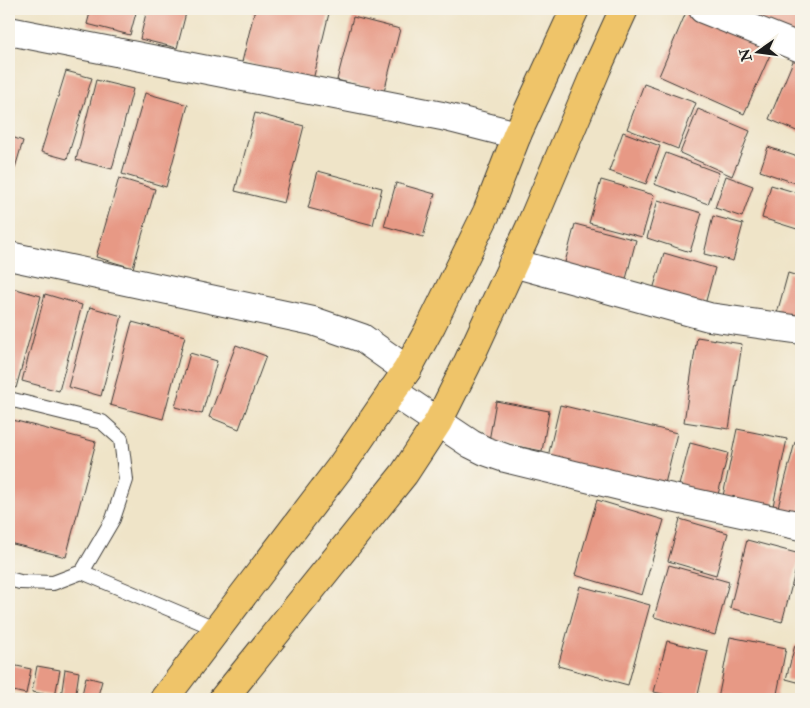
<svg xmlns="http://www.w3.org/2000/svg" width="810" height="708" viewBox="0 0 810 708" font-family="'IM FELL Double Pica',serif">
<rect width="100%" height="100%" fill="#f7f3e8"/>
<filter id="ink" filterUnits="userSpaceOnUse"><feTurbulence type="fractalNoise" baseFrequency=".02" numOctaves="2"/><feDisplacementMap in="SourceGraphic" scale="10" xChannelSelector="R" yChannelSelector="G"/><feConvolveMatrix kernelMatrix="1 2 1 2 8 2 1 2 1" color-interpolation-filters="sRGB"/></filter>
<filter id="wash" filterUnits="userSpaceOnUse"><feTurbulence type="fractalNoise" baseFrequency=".0096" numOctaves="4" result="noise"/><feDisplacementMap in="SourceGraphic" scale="20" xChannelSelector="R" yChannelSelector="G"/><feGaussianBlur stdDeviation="1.12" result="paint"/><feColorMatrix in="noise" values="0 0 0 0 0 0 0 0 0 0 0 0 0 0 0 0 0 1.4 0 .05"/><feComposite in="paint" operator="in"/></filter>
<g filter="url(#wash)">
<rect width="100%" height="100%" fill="#efe4c8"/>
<g id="blocks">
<g fill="#e79985">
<path d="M 91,9 L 137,9 L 130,35 L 87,24 Z"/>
<path d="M 147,9 L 187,9 L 177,48 L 140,39 Z"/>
<path d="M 255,9 L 330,9 L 313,80 L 242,62 Z"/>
<path d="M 755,9 L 801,9 L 801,41 L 750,20 Z"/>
<path d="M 687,10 L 773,48 L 744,114 L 659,76 Z"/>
<path d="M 353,17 L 400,29 L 384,92 L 337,80 Z"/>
<path d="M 796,54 L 801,56 L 801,133 L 769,119 Z"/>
<path d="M 66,71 L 92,78 L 67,159 L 41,152 Z"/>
<path d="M 96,80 L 133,89 L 112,169 L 76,160 Z"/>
<path d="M 644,84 L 696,103 L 678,149 L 627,129 Z"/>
<path d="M 145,93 L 188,105 L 166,187 L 122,174 Z"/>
<path d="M 698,109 L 750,131 L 732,176 L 680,153 Z"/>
<path d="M 255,113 L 304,126 L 284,203 L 235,191 Z"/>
<path d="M 623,132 L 660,146 L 646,184 L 609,171 Z"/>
<path d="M 9,136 L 23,141 L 9,188 Z"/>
<path d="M 768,147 L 801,158 L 801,185 L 760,171 Z"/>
<path d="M 666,153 L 719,173 L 708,204 L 654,184 Z"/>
<path d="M 318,171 L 382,188 L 373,225 L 308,208 Z"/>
<path d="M 726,176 L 753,186 L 742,217 L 715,208 Z"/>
<path d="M 119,178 L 155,189 L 133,268 L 96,257 Z"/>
<path d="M 601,180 L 654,195 L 642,237 L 589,223 Z"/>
<path d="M 396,183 L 435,194 L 423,237 L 384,226 Z"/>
<path d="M 771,185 L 801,194 L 801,215 L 797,229 L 762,218 Z"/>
<path d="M 658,200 L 702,213 L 690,252 L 647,238 Z"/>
<path d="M 713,216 L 743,224 L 733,261 L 704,254 Z"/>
<path d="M 575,224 L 636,240 L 624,287 L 563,270 Z"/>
<path d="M 664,253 L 715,268 L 704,308 L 652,293 Z"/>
<path d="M 788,273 L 801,277 L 801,324 L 776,317 Z"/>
<path d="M 9,287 L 41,296 L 16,388 L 9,386 Z"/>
<path d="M 45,294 L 82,305 L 59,391 L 22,381 Z"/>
<path d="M 90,307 L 122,316 L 101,396 L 68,387 Z"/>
<path d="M 132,322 L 185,336 L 163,419 L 110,405 Z"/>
<path d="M 697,337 L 742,344 L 729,429 L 684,422 Z"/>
<path d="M 236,345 L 266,356 L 239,429 L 209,417 Z"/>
<path d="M 190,353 L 217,361 L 202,414 L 175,407 Z"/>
<path d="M 496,401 L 549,411 L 542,451 L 489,441 Z"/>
<path d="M 560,405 L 677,433 L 664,488 L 547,461 Z"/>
<path d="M 9,419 L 96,442 L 66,557 L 9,543 Z"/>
<path d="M 737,429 L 787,439 L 773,506 L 723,496 Z"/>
<path d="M 795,442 L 801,444 L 801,518 L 777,511 Z"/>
<path d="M 690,443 L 728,453 L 717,499 L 678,489 Z"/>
<path d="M 597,500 L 664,520 L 642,595 L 575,575 Z"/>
<path d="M 680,519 L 728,533 L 716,575 L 668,561 Z"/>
<path d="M 747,540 L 800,554 L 782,622 L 730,608 Z"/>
<path d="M 669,565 L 729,582 L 715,635 L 654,617 Z"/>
<path d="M 580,586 L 650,605 L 628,685 L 558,666 Z"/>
<path d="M 730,637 L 786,648 L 776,699 L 718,699 Z"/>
<path d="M 667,641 L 708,651 L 697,699 L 685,699 L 654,692 Z"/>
<path d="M 795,645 L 801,647 L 801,683 L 786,679 Z"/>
<path d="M 12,665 L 31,669 L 26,694 L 9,690 Z"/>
<path d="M 37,666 L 60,670 L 55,696 L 32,692 Z"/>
<path d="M 65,669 L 79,672 L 75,699 L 61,697 Z"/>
<path d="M 86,677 L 102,681 L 97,699 L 81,699 Z"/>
</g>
</g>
</g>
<g filter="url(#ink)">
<use href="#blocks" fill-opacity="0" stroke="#3c3a36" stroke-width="1"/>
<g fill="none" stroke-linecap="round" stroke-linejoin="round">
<defs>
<g id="service">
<path d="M 9,399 L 102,422 L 121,439 L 126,480 L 113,519 L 82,572"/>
<path d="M 9,579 L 20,582 L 53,583 L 82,572 L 217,629"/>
</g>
<g id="minor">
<path d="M 703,9 L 801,48"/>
<path d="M 9,31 L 442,116 L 517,135"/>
<path d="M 9,256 L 313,321 L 362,338 L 407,370"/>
<path d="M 513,263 L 709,317 L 801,330"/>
<path d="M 392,391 L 471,444 L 485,451 L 505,458 L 640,491 L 801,526"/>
</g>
<g id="trunk">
<path d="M 164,699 L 342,465 L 407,370 L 432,324 L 487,212 L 517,135 L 575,9"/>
<path d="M 223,699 L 404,474 L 438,422 L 467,364 L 530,227 L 597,68 L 624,9"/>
</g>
</defs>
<use href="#service" stroke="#3c3a36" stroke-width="16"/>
<use href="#minor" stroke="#3c3a36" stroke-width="30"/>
<use href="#trunk" stroke="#3c3a36" stroke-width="30"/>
<use href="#service" stroke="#fff" stroke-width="14"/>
<use href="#minor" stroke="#fff" stroke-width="28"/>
<use href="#trunk" stroke="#efc469" stroke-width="28"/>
</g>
</g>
<rect width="810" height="708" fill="none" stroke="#f7f3e8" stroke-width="30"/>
<g transform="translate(758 52) rotate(256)" stroke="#f7f3e8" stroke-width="4" paint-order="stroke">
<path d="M0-4L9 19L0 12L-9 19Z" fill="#1c1c1c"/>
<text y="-8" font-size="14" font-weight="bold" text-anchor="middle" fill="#1c1c1c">N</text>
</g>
</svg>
